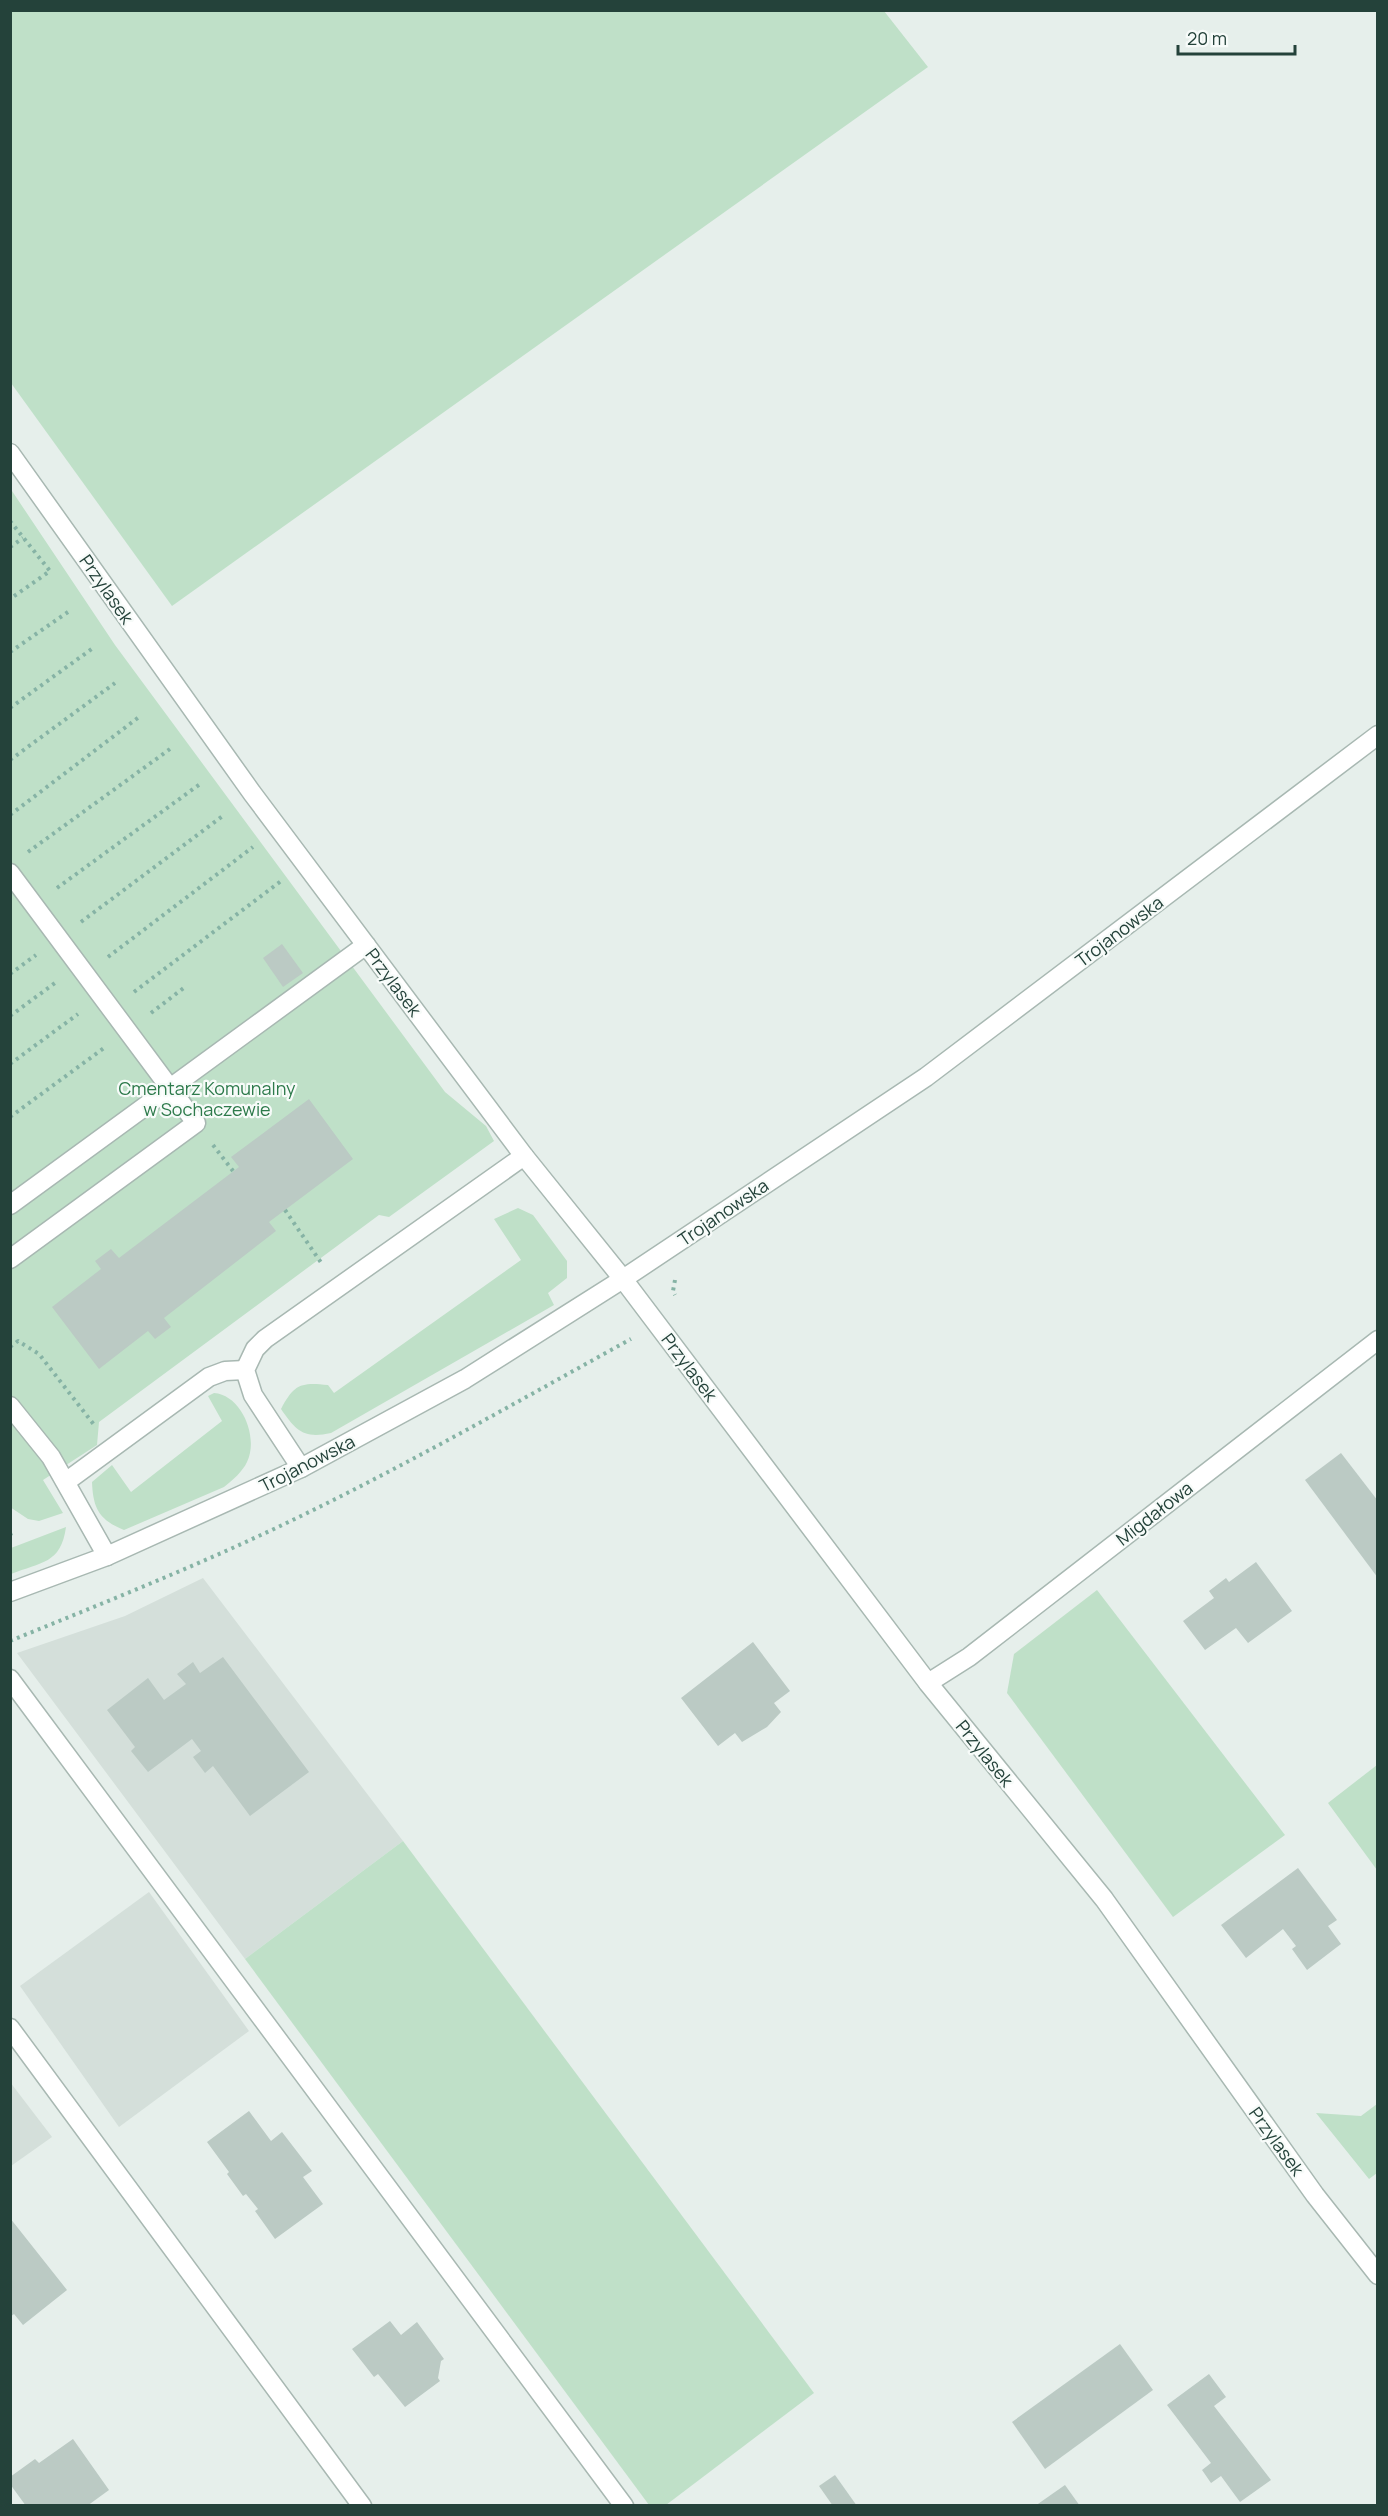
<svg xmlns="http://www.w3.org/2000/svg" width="1388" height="2516" viewBox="0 0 1388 2516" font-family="Manrope,sans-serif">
<rect width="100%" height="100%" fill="#e6efeb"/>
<g fill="#d4dfda">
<path d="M 203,1578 L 403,1841 L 245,1959 L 17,1653 L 125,1616 Z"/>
<path d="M 149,1892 L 249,2031 L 119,2127 L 20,1986 Z"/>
<path d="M 10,2082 L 52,2137 L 11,2166 L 10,2166 Z"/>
</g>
<g fill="#bfe0c8">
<path d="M 10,11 L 884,11 L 928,67 L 172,606 L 11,383 Z"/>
<path d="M 10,488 L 115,645 L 445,1092 L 486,1126 L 494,1141 L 389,1217 L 379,1215 L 99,1422 L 97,1445 L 43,1480 L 63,1513 L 39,1521 L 28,1519 L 10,1507 Z"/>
<path d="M 518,1208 L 533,1215 L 567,1261 L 567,1278 L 548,1293 L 554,1305 L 331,1433 C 304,1439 296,1431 281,1409 C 294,1384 301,1382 328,1385 L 334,1393 L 521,1260 L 494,1219 Z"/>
<path d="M 214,1393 C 242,1395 259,1438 247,1462 C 243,1471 232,1481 224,1487 L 124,1530 C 99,1520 93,1508 92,1482 L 112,1465 L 131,1492 L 222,1421 L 208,1396 Z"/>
<path d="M 66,1527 C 61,1564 41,1562 11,1574 L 11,1548 Z"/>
<path d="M 1097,1590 L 1285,1835 L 1173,1917 L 1007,1693 L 1014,1654 Z"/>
<path d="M 1377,1765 L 1377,1870 L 1328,1803 Z"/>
<path d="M 403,1841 L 814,2393 L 666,2505 L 649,2505 L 245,1959 Z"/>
<path d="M 1377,2104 L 1377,2173 L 1369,2179 L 1316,2113 L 1361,2116 Z"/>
</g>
<g fill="#bbcac4">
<path d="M 282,944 L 303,973 L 283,987 L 263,958 Z"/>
<path d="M 309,1099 L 353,1159 L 269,1222 L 276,1231 L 164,1318 L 171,1327 L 155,1339 L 148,1331 L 99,1369 L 52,1307 L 101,1269 L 95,1261 L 111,1249 L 119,1258 L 239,1167 L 231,1157 Z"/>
<path d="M 1341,1453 L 1378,1501 L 1378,1578 L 1305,1480 Z"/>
<path d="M 1256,1562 L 1292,1611 L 1248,1643 L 1236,1628 L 1205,1650 L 1183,1621 L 1214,1598 L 1209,1591 L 1226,1578 L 1229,1582 Z"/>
<path d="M 753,1642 L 790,1691 L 774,1703 L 781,1712 L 767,1727 L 742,1742 L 735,1733 L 718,1746 L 681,1698 Z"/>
<path d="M 223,1657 L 309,1772 L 250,1816 L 213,1766 L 205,1773 L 193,1757 L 201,1751 L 192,1739 L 148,1772 L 131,1751 L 135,1747 L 107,1710 L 148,1678 L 164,1700 L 186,1684 L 177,1674 L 193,1662 L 200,1673 Z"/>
<path d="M 1298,1868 L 1337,1920 L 1328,1926 L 1341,1944 L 1307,1970 L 1292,1949 L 1296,1946 L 1283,1929 L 1246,1958 L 1221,1925 Z"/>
<path d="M 249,2111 L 271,2141 L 282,2132 L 312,2171 L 303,2177 L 323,2204 L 275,2239 L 255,2211 L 258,2209 L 246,2194 L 243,2196 L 227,2174 L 229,2172 L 207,2142 Z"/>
<path d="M 10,2218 L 67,2290 L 23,2325 L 14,2314 L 10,2317 Z"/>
<path d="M 390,2321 L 401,2335 L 417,2322 L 444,2359 L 441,2361 L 438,2378 L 440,2381 L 405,2407 L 378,2374 L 374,2377 L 352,2349 Z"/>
<path d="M 1120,2344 L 1153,2390 L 1045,2469 L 1012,2422 Z"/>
<path d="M 1209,2374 L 1226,2397 L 1214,2406 L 1271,2480 L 1240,2502 L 1221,2476 L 1211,2483 L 1202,2470 L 1211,2463 L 1167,2405 Z"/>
<path d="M 73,2439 L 109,2490 L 87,2506 L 26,2506 L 10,2484 L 10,2477 L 35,2459 L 39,2463 Z"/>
<path d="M 835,2475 L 857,2506 L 833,2506 L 819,2486 Z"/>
<path d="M 1065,2485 L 1080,2506 L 1035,2506 Z"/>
</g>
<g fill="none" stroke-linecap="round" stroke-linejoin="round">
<defs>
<g id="minor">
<path d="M 10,453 L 252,793 L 524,1156 L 623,1279 L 928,1683 L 1104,1899 L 1315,2195 L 1378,2275"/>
<path d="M 10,873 L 196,1123 L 10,1259"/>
<path d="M 10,1205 L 366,945"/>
<path d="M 10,1406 L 51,1457 L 107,1556"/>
<path d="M 301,1468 L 253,1395 L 245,1370 L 255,1349 L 265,1339 L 524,1156"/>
<path d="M 67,1481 L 209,1377 L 225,1371 L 245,1370"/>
<path d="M 10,1592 L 107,1556 L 301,1468 L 465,1379 L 623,1279 L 926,1077 L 1378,735"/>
<path d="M 10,1679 L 624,2506"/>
<path d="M 928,1683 L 969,1657 L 1378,1340"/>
<path d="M 10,2028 L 362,2506"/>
</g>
</defs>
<use href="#minor" stroke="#a8b8b2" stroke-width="21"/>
<g stroke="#86b3a5" stroke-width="4" stroke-dasharray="3 4.5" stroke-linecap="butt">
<path d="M 10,521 L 50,571 L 10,599"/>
<path d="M 10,547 L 23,538"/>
<path d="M 10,652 L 68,612"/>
<path d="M 10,708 L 93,648"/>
<path d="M 10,760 L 115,683"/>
<path d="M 10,815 L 139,717"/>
<path d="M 28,852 L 170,749"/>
<path d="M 57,888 L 200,784"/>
<path d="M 81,922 L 224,815"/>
<path d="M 108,957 L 253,847"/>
<path d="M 10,974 L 36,955"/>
<path d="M 134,992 L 281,881"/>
<path d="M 151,1013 L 185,987"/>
<path d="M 10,1016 L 55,983"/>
<path d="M 10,1064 L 78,1014"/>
<path d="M 10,1117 L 104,1048"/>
<path d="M 213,1145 L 233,1171"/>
<path d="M 285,1210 L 322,1264"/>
<path d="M 675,1280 L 673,1291 L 675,1295"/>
<path d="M 10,1347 L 18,1341 L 39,1354 L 95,1426"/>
<path d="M 10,1533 L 12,1538"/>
<path d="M 10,1641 C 108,1601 207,1562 303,1515 C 414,1461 522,1399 631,1339"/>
</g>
<use href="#minor" stroke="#fff" stroke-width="18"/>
</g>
<g text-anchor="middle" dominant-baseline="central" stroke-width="4.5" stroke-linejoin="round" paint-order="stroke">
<g font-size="18" fill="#24423a" stroke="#f7fbf9">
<text transform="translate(107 589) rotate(55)">Przylasek</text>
<text transform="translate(1119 931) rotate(-37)">Trojanowska</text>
<text transform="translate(394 982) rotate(53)">Przylasek</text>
<text transform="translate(723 1212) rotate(-34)">Trojanowska</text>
<text transform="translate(690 1367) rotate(53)">Przylasek</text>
<text transform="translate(307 1463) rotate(-27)">Trojanowska</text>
<text transform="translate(1154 1513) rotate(-38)">Migdałowa</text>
<text transform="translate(985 1753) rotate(51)">Przylasek</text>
<text transform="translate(1277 2141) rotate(54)">Przylasek</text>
</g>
<g font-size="18" fill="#2d7a4b" stroke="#f7fbf9">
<text x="207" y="1088">Cmentarz Komunalny<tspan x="207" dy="21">w Sochaczewie</tspan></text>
</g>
</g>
<rect width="1388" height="2516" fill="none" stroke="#24423a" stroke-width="24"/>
<path d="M1178 45v9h117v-9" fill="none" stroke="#24423a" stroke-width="3"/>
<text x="1187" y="45" font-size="18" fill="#24423a" stroke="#f7fbf9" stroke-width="4.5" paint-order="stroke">20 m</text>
</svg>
